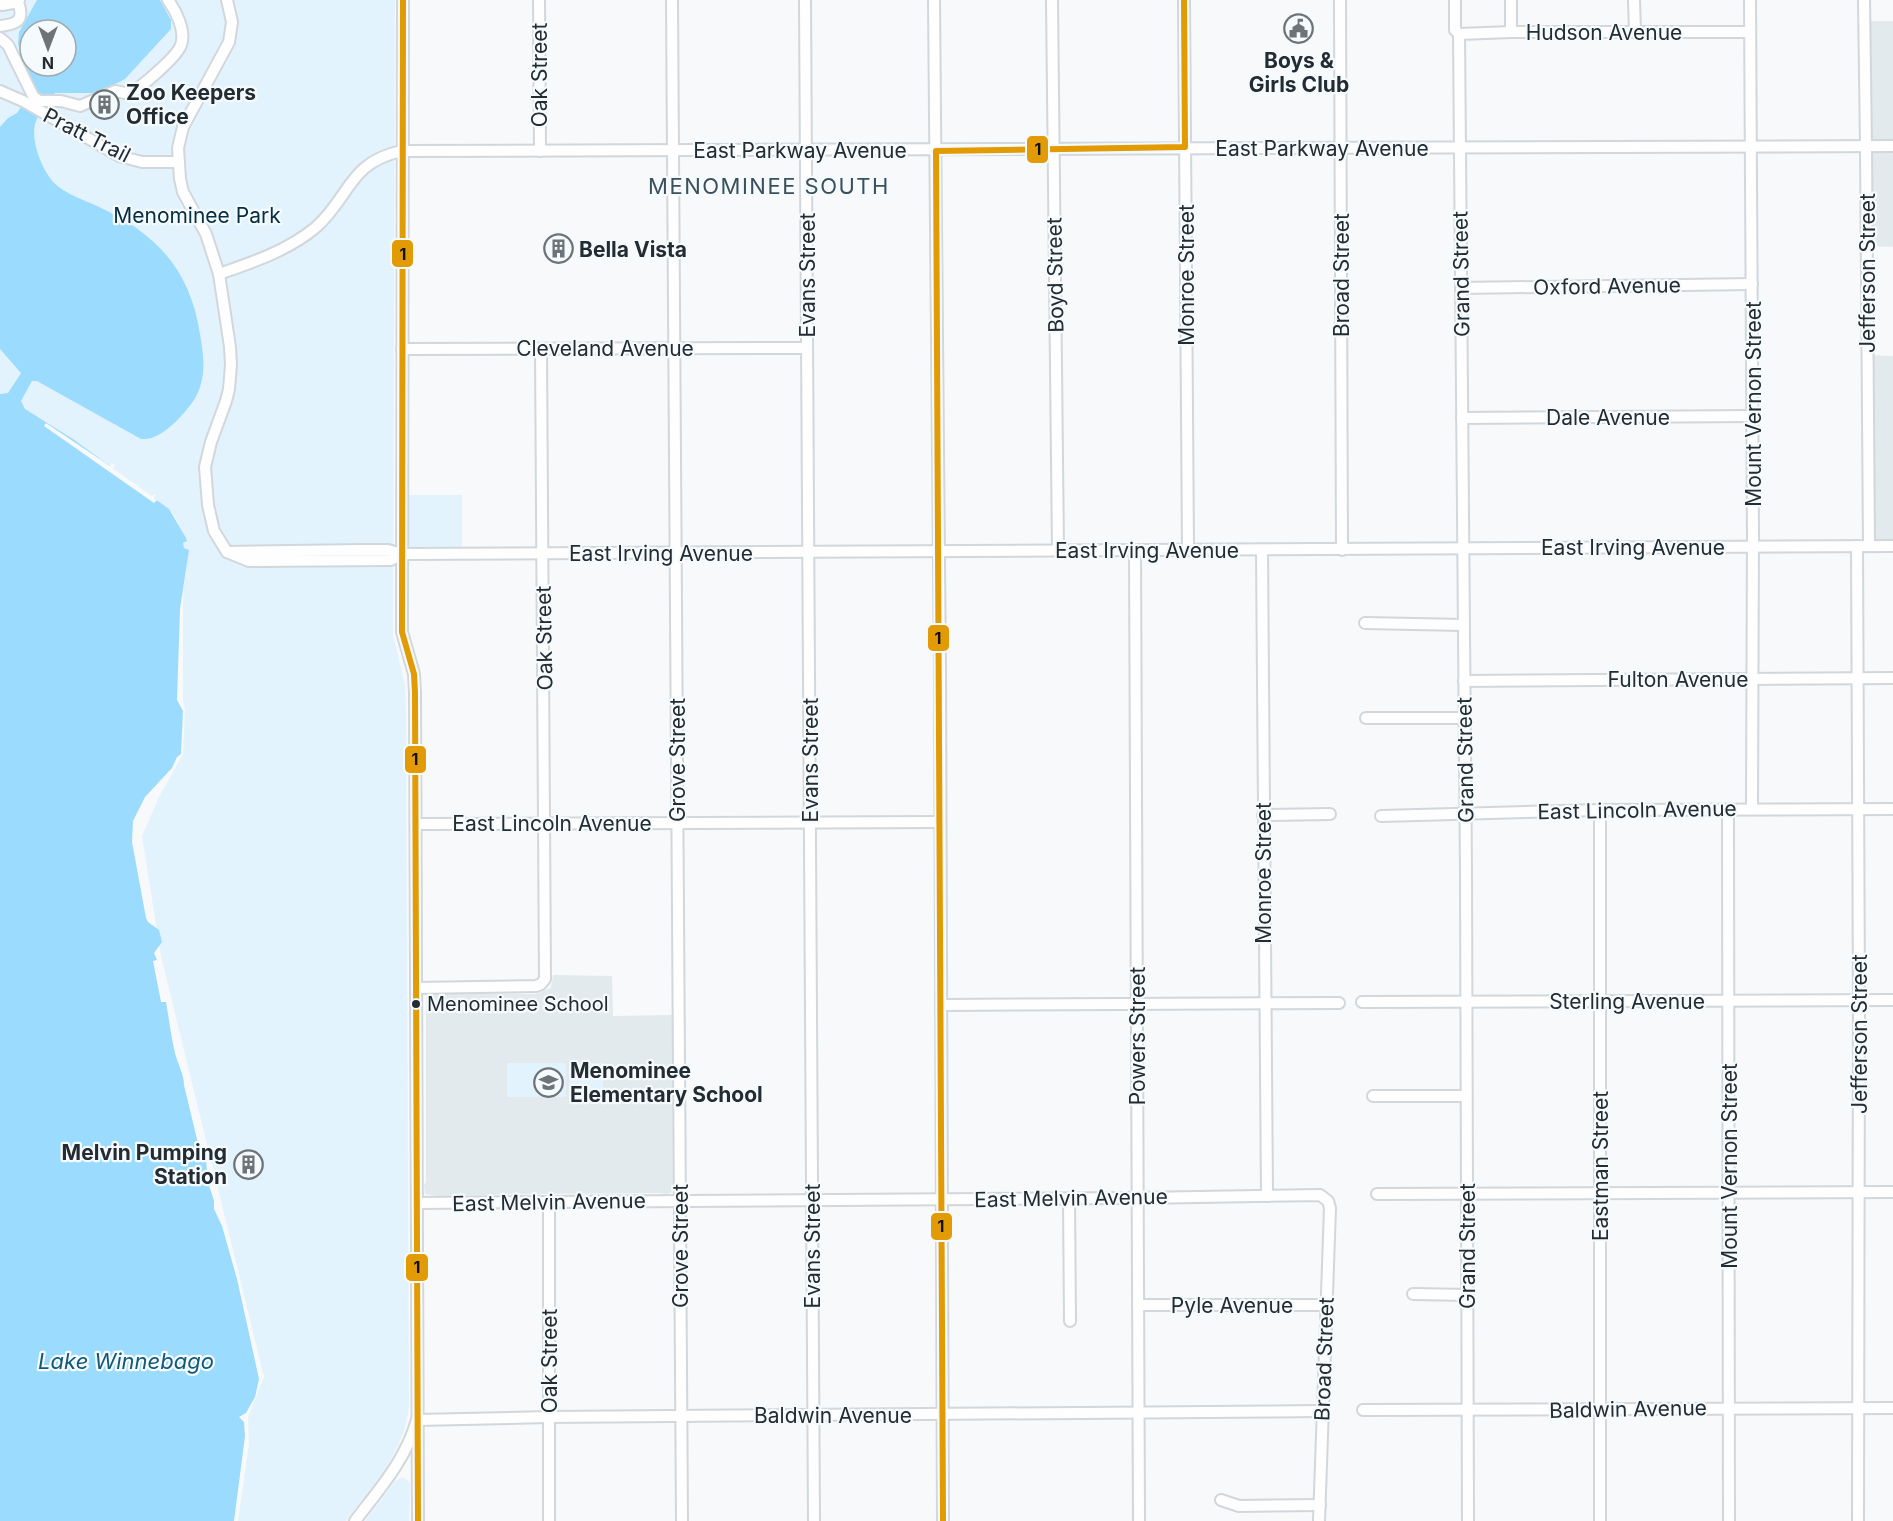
<svg xmlns="http://www.w3.org/2000/svg" width="1893" height="1521" viewBox="0 0 1893 1521" font-family="Inter,sans-serif">
<rect width="100%" height="100%" fill="#f7f9fb"/>
<g fill="#e2eaee">
<path d="M 1864,21 L 1893,21 L 1893,247 L 1866,246 Z"/>
<path d="M 1867,355 L 1893,356 L 1893,546 L 1869,546 Z"/>
<path d="M 553,975 L 612,976 L 613,1016 L 672,1015 L 673,1188 L 671,1193 L 667,1194 L 659,1193 L 541,1194 L 533,1196 L 530,1194 L 436,1196 L 425,1194 L 424,1185 L 426,1182 L 426,997 L 431,994 L 536,994 L 551,988 Z"/>
</g>
<g fill="#e3f3fd" fill-rule="evenodd">
<path d="M 0,0 L 395,0 L 393,635 L 405,684 L 406,710 L 409,1403 C 406,1452 374,1483 346,1521 L 238,1521 L 249,1444 L 248,1417 L 264,1377 L 161,956 L 142,836 L 159,797 L 183,754 L 185,708 L 183,701 L 183,594 L 188,556 L 184,548 L 178,522 L 169,509 L 73,439 L 25,409 L 23,405 L 0,393 ZM 30,30 L 66,30 L 66,66 L 30,66 Z"/>
<rect x="401" y="495" width="61" height="59"/>
<path d="M 566,1063 L 566,1097 L 507,1097 L 507,1063 Z"/>
<rect x="569" y="1063" width="34" height="34"/>
<path d="M 401,1478 L 405,1478 L 410,1484 L 409,1521 L 365,1521 L 395,1481 Z"/>
</g>
<path fill="#9bdbfd" fill-rule="evenodd" d="M 37,0 L 160,0 L 171,20 L 171,29 L 125,79 L 98,93 L 55,93 C 49,102 41,110 37,119 C 29,133 39,162 48,175 C 58,192 80,198 97,206 C 156,233 190,269 200,334 C 204,357 207,379 194,400 C 185,413 169,431 154,437 C 150,439 145,439 141,439 L 37,381 L 32,381 L 21,401 L 25,409 L 73,439 L 169,509 L 186,538 L 187,541 L 183,543 L 184,548 L 189,550 L 180,609 L 177,700 L 183,711 L 181,754 L 177,757 L 172,768 L 145,797 L 133,821 L 132,842 L 146,918 L 148,922 L 159,930 L 162,942 L 154,953 L 157,960 L 153,961 L 161,1002 L 166,1002 C 169,1019 171,1036 175,1053 C 178,1065 184,1074 184,1085 L 200,1152 L 206,1160 L 208,1182 L 214,1201 L 214,1209 L 222,1226 L 237,1279 L 259,1379 L 255,1397 L 246,1413 L 239,1417 L 244,1422 L 245,1436 L 234,1521 L 0,1521 L 0,394 L 8,393 L 21,373 L 0,349 L 0,127 L 8,118 L 17,113 L 29,95 L 18,43 L 19,32 ZM 30,30 L 66,30 L 66,66 L 30,66 Z"/>
<path fill="#f7f9fb" d="M 46,423 L 110,466 L 112,463 L 115,465 L 113,468 L 152,496 L 154,494 L 156,495 L 154,498 L 157,500 L 154,503 L 44,426 Z"/>
<g fill="none" stroke-linecap="round" stroke-linejoin="round">
<defs>
<g id="minor">
<path d="M 227,0 L 232,22 L 229,42 L 183,127 L 178,148 L 180,179 L 183,192 L 206,234 L 219,274 L 230,347 L 231,365 L 229,389 L 226,401 L 211,442 L 205,467 L 208,505 L 214,531 L 227,552 L 249,561 L 391,560 L 401,554"/>
<path d="M 403,0 L 402,621 L 402,632 L 414,674 L 415,693 L 418,1521"/>
<path d="M 539,0 L 540,151"/>
<path d="M 672,0 L 682,1521"/>
<path d="M 805,0 L 814,1521"/>
<path d="M 934,0 L 940,674 L 943,1521"/>
<path d="M 1052,0 L 1058,550"/>
<path d="M 1184,0 L 1188,550"/>
<path d="M 1340,0 L 1342,550"/>
<path d="M 1455,0 L 1455,30 L 1459,34 L 1466,871 L 1468,1521"/>
<path d="M 1511,0 L 1511,32"/>
<path d="M 1634,0 L 1635,32"/>
<path d="M 1750,0 L 1753,536 L 1752,808"/>
<path d="M 1864,0 L 1866,146 L 1869,546"/>
<path d="M 0,4 L 2,5 L 18,2"/>
<path d="M 0,26 C 17,24 25,21 18,2 L 19,0"/>
<path d="M 1459,34 L 1511,32 L 1750,32"/>
<path d="M 0,38 L 8,45 L 33,96 L 39,101 L 61,101 L 80,106 L 115,91 L 130,94 C 142,86 177,57 181,45 C 186,31 176,11 168,0"/>
<path d="M 0,91 L 23,101 L 119,156 L 142,162 L 179,162"/>
<path d="M 219,274 C 253,262 287,251 315,228 C 350,198 348,162 402,151 L 1893,146"/>
<path d="M 1461,288 L 1752,284"/>
<path d="M 402,349 L 807,348"/>
<path d="M 1462,418 L 1753,416"/>
<path d="M 1857,546 L 1859,1001 L 1858,1521"/>
<path d="M 1262,550 L 1267,1196"/>
<path d="M 1135,551 L 1139,1521"/>
<path d="M 227,552 L 362,550 L 388,550 L 401,554 L 1893,546"/>
<path d="M 1365,623 L 1463,625"/>
<path d="M 1464,681 L 1893,678"/>
<path d="M 1366,718 L 1464,718"/>
<path d="M 1728,810 L 1729,1521"/>
<path d="M 1263,815 L 1330,814"/>
<path d="M 1381,816 L 1600,810 L 1893,809"/>
<path d="M 416,824 L 940,822"/>
<path d="M 416,988 L 536,986 L 541,984 L 545,979 L 541,349"/>
<path d="M 1362,1002 L 1893,1000"/>
<path d="M 941,1005 L 1339,1003"/>
<path d="M 1373,1096 L 1466,1096"/>
<path d="M 1377,1194 L 1893,1192"/>
<path d="M 1069,1199 L 1070,1321"/>
<path d="M 549,1202 L 549,1521"/>
<path d="M 417,1203 L 1139,1198 L 1320,1195 L 1328,1201 L 1330,1208 L 1319,1521"/>
<path d="M 1413,1294 L 1468,1295"/>
<path d="M 1138,1305 L 1326,1305"/>
<path d="M 1363,1410 L 1893,1408"/>
<path d="M 1221,1500 L 1239,1506 L 1320,1505"/>
<path d="M 355,1521 C 380,1488 405,1461 417,1420 L 549,1417 L 1322,1411"/>
<path d="M 1600,1521 L 1600,810"/>
</g>
</defs>
<use href="#minor" stroke="#d1d7db" stroke-width="14"/>
<use href="#minor" stroke="#fefefe" stroke-width="10"/>
<defs>
<g id="bus-1">
<path d="M 403,0 L 402,632 L 414,674 L 415,693 L 418,1521"/>
<path d="M 943,1521 L 936,151 L 1185,147 L 1184,0"/>
</g>
</defs>
<use href="#bus-1" stroke="#f5fafd" stroke-width="10"/>
<use href="#bus-1" stroke="#e29a05" stroke-width="6"/>
</g>
<defs>
<symbol id="civic-ring" viewBox="-11 -11 22 22"><circle r="9.5" fill="#f5fafd" stroke="#6d7478" stroke-width="1.5"/><path d="M-.6-6.5H3V-4.5H.6V-3L4-1V1h2V6H-6V1h2V-1L-.6-3ZM-1.2 2.5V6h2.4V2.5Z" fill="#6d7478"/></symbol>
<symbol id="building-ring" viewBox="-11 -11 22 22"><circle r="9.5" fill="#f5fafd" stroke="#6d7478" stroke-width="1.5"/><path d="M-4-6H4V6H1V3H-1V6H-4ZM-2.5-4.3h1.7v1.8h-1.7ZM.8-4.3h1.7v1.8H.8ZM-2.5-1h1.7V.8h-1.7ZM.8-1h1.7V.8H.8Z" fill="#6d7478"/></symbol>
<symbol id="school-ring" viewBox="-11 -11 22 22"><circle r="9.5" fill="#f5fafd" stroke="#6d7478" stroke-width="1.5"/><path d="M0-5L7-2L0 1L-7-2ZM-4 1L0 2.5L4 1V4Q0 6-4 4Z" fill="#6d7478"/></symbol>
</defs>
<g fill-rule="evenodd">
<use href="#civic-ring" x="1282" y="12" width="33" height="33"/>
<use href="#building-ring" x="88" y="88" width="33" height="33"/>
<use href="#building-ring" x="542" y="232" width="33" height="33"/>
<use href="#school-ring" x="532" y="1066" width="33" height="33"/>
<use href="#building-ring" x="232" y="1148" width="33" height="33"/>
</g>
<circle fill="#232c32" stroke="#f5fafd" stroke-width="2" cx="416" cy="1004" r="5"/>
<g text-anchor="middle" dominant-baseline="central" stroke-width="4.5" stroke-linejoin="round" paint-order="stroke">
<g font-size="20" fill="#232c32" stroke="#f5fafd" text-anchor="start">
<text x="427" y="1004">Menominee School</text>
</g>
<g font-size="21" fill="#232c32" stroke="#f5fafd">
<text x="1604" y="32">Hudson Avenue</text>
<text transform="translate(539 75) rotate(-90)">Oak Street</text>
<text transform="translate(87 135) rotate(27)">Pratt Trail</text>
<text x="1322" y="148">East Parkway Avenue</text>
<text x="800" y="150">East Parkway Avenue</text>
<text transform="translate(1867 273) rotate(-90)">Jefferson Street</text>
<text transform="translate(1461 274) rotate(-91)">Grand Street</text>
<text transform="translate(807 275) rotate(-90)">Evans Street</text>
<text transform="translate(1055 275) rotate(-91)">Boyd Street</text>
<text transform="translate(1186 275) rotate(-90)">Monroe Street</text>
<text transform="translate(1341 275) rotate(-90)">Broad Street</text>
<text transform="translate(1607 286) rotate(-1)">Oxford Avenue</text>
<text x="605" y="348">Cleveland Avenue</text>
<text transform="translate(1753 404) rotate(-90)">Mount Vernon Street</text>
<text x="1608" y="417">Dale Avenue</text>
<text x="1633" y="547">East Irving Avenue</text>
<text x="1147" y="550">East Irving Avenue</text>
<text x="661" y="553">East Irving Avenue</text>
<text transform="translate(544 638) rotate(-91)">Oak Street</text>
<text x="1678" y="679">Fulton Avenue</text>
<text transform="translate(677 760) rotate(-90)">Grove Street</text>
<text transform="translate(810 760) rotate(-90)">Evans Street</text>
<text transform="translate(1465 760) rotate(-91)">Grand Street</text>
<text transform="translate(1637 810) rotate(-1)">East Lincoln Avenue</text>
<text x="552" y="823">East Lincoln Avenue</text>
<text transform="translate(1263 873) rotate(-90)">Monroe Street</text>
<text x="1627" y="1001">Sterling Avenue</text>
<text transform="translate(1859 1034) rotate(-90)">Jefferson Street</text>
<text transform="translate(1137 1036) rotate(-90)">Powers Street</text>
<text transform="translate(1600 1166) rotate(-90)">Eastman Street</text>
<text transform="translate(1729 1166) rotate(-90)">Mount Vernon Street</text>
<text transform="translate(1071 1198) rotate(-1)">East Melvin Avenue</text>
<text transform="translate(549 1202) rotate(-1)">East Melvin Avenue</text>
<text transform="translate(680 1246) rotate(-90)">Grove Street</text>
<text transform="translate(812 1246) rotate(-90)">Evans Street</text>
<text transform="translate(1467 1246) rotate(-90)">Grand Street</text>
<text x="1232" y="1305">Pyle Avenue</text>
<text transform="translate(1324 1359) rotate(-88)">Broad Street</text>
<text transform="translate(549 1361) rotate(-90)">Oak Street</text>
<text transform="translate(1628 1409) rotate(-1)">Baldwin Avenue</text>
<text x="833" y="1415">Baldwin Avenue</text>
</g>
<g font-size="21" font-weight="bold" fill="#232c32" stroke="#f5fafd" text-anchor="start">
<text x="1299" y="60" text-anchor="middle">Boys &amp;<tspan x="1299" dy="24">Girls Club</tspan></text>
<text x="126" y="92">Zoo Keepers<tspan x="126" dy="24">Office</tspan></text>
<text x="579" y="249">Bella Vista</text>
<text x="570" y="1070">Menominee<tspan x="570" dy="24">Elementary School</tspan></text>
<text x="227" y="1152" text-anchor="end">Melvin Pumping<tspan x="227" dy="24">Station</tspan></text>
</g>
<g font-size="21" fill="#042e41" stroke="#f5fafd">
<text x="197" y="215">Menominee Park</text>
</g>
<g font-size="22" letter-spacing="1.5" fill="#3b505c" stroke="#f5fafd">
<text x="769" y="186">MENOMINEE SOUTH</text>
</g>
<g font-size="22" font-style="italic" fill="#125979" stroke="#f5fafd">
<text x="126" y="1361">Lake Winnebago</text>
</g>
</g>
<g stroke="#f5fafd" stroke-width="2">
<rect x="1026" y="135" width="23" height="29" rx="6" fill="#e29a05"/>
<rect x="391" y="239" width="23" height="29" rx="6" fill="#e29a05"/>
<rect x="927" y="624" width="23" height="28" rx="6" fill="#e29a05"/>
<rect x="404" y="745" width="23" height="29" rx="6" fill="#e29a05"/>
<rect x="930" y="1212" width="23" height="29" rx="6" fill="#e29a05"/>
<rect x="405" y="1253" width="24" height="29" rx="6" fill="#e29a05"/>
</g>
<g font-size="16" text-anchor="middle" font-weight="bold" fill="#111">
<text x="1038" y="155">1</text>
<text x="403" y="260">1</text>
<text x="938" y="644">1</text>
<text x="415" y="765">1</text>
<text x="941" y="1232">1</text>
<text x="417" y="1273">1</text>
</g>
<g transform="translate(48 48) rotate(180)"><circle r="28" fill="#f5fafd" stroke="#a1a8ac" stroke-width="1.5"/>
<path d="M0-4.5L10 22L0 15L-10 22Z" fill="#6d7478"/>
<text y="-9" font-size="16" font-weight="bold" text-anchor="middle" fill="#232c32">N</text>
</g>
</svg>
